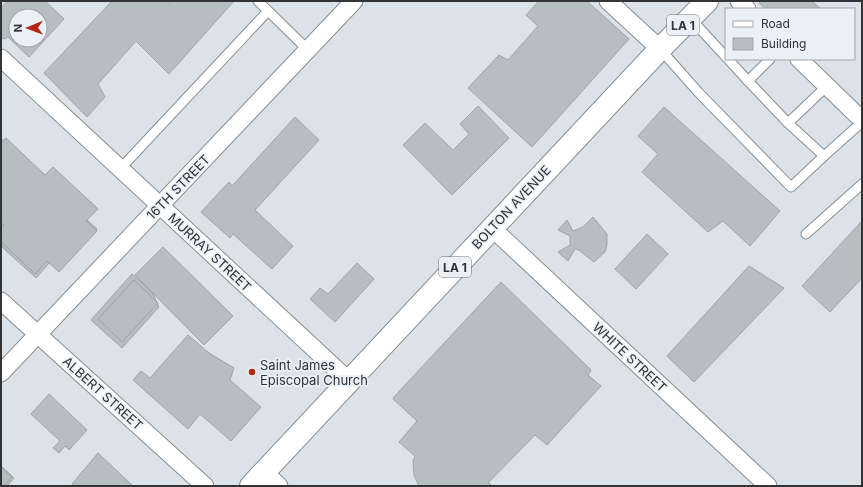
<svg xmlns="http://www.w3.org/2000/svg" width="863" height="487" viewBox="0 0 863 487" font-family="Inter,sans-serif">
<rect width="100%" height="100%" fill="#dce3e8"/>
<g fill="#b7bec2" stroke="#9da3a8" fill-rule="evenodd">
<path d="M 7,1 L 45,1 L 64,19 L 29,57 L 8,37 L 4,39 L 1,37 L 1,8 ZM 16,16 L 40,16 L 40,40 L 16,40 Z"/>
<path d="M 112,1 L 165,1 L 168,4 L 170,1 L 234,1 L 169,74 L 136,41 L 98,84 L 105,97 L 87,117 L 44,73 Z"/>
<path d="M 539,1 L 587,1 L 629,39 L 532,147 L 468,88 L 499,55 L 508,60 L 538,26 L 526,15 Z"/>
<path d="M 760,1 L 812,1 L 821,9 L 766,9 L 759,3 Z"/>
<path d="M 478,106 L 509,138 L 452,195 L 403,145 L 425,123 L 453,150 L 469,134 L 460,124 Z"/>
<path d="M 664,107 L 780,211 L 750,246 L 723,221 L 708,232 L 642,172 L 658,154 L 638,136 Z"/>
<path d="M 295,117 L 319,140 L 255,210 L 293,246 L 272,269 L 233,234 L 230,238 L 201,212 L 229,182 L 232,186 Z"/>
<path d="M 1,138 L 45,178 L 53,169 L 96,207 L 85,218 L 97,229 L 59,271 L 50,262 L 36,278 L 1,246 Z"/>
<path d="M 6,138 L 45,175 L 53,167 L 98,209 L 86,221 L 97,231 L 59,272 L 47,261 L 35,274 L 1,242 L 1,228 L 4,225 L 1,222 L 1,143 Z"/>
<path d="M 593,217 L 607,234 L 607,245 L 605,252 L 594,262 L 579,250 L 575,249 L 568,261 L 558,252 L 570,245 L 570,236 L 558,230 L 567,220 L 573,231 L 583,227 Z"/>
<path d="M 862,221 L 862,278 L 830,312 L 802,286 Z"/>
<path d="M 647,234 L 668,254 L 636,289 L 615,269 Z"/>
<path d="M 163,247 L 233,316 L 204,345 L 135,275 Z"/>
<path d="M 357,263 L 374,279 L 335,322 L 310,299 L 320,288 L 328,294 Z"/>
<path d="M 749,266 L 784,288 L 694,382 L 667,356 Z"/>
<path d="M 132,274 L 152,292 L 159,307 L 122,348 L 91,320 Z"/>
<path d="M 134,280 L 158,303 L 122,342 L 98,319 Z"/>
<path d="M 501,282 L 591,370 L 588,375 L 601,386 L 547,445 L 535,435 L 488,483 L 493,486 L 419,486 L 414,475 L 413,461 L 415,456 L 399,442 L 417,421 L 394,400 L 393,398 Z"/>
<path d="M 188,335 L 209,353 L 234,368 L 230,380 L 261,407 L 231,441 L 200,414 L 188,429 L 133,380 L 141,371 L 150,378 Z"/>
<path d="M 49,394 L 87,430 L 69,450 L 65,446 L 59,453 L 53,448 L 60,441 L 31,414 Z"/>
<path d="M 98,453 L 133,486 L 74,486 L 72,484 Z"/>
<path d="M 1,466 L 14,478 L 7,486 L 1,486 Z"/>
<path d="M 1,467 L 12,477 L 3,486 L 1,486 Z"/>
</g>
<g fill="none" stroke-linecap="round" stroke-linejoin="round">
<defs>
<g id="lane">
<path d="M 258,1 L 308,50"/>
<path d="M 690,18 L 726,57"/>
<path d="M 660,49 L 699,93 L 791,187 L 824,156 L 862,122"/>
<path d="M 728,59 L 748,81"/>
<path d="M 770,59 L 748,81 L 788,123 L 824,156"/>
<path d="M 788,123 L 827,86"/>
<path d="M 120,169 L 268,11"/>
<path d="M 806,234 L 862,184"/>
</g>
<g id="street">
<path d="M 608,1 L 660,49"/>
<path d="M 739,1 L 747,9"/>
<path d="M 1,58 L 349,381"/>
<path d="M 799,59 L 862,120"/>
<path d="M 492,228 L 768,486"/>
<path d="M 1,301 L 205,486"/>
<path d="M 1,373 L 354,1"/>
<path d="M 265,473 L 279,486"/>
</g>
<path id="primary" d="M 251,486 L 660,49 L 707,1"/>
</defs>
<use href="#lane" stroke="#888e93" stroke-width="11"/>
<use href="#street" stroke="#888e93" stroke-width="19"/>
<use href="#primary" stroke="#888e93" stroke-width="24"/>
<use href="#lane" stroke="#fff" stroke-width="9"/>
<use href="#street" stroke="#fff" stroke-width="17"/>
<use href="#primary" stroke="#fff" stroke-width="22"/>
</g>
<circle fill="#b22510" stroke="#eaf0f5" stroke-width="1.5" cx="252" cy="372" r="4"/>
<g text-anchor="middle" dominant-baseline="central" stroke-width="3.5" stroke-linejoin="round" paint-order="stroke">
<g fill="#eaf0f5" stroke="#686c6f" stroke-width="1">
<rect x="667" y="15" width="32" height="20" rx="3"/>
<rect x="439" y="257" width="32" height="20" rx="3"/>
</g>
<g font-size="12" font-weight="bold" fill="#313335">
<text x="683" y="25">LA 1</text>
<text x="455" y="267">LA 1</text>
</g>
<g font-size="13" fill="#313335" stroke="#eaf0f5">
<text transform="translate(178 187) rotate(-46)">16TH STREET</text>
<text transform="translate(511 207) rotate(-47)">BOLTON AVENUE</text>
<text transform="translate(210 252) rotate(43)">MURRAY STREET</text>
<text transform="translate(630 357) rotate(43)">WHITE STREET</text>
<text transform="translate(103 393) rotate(42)">ALBERT STREET</text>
</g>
<g font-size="13" fill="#313335" stroke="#eaf0f5" text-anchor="start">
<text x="260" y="365">Saint James<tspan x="260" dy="15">Episcopal Church</tspan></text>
</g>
</g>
<rect width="863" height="487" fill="none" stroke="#313335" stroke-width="4"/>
<rect x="725" y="8" width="130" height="52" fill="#eaf0f5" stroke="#a0a4a8"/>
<rect x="733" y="21" width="20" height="6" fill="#ffffff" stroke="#a0a4a8"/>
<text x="761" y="28" font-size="12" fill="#313335">Road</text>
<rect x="733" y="38" width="20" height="12" fill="#b7bec2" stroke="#a0a4a8"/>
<text x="761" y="48" font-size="12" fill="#313335">Building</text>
<g transform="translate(28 28) rotate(269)"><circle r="19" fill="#eaf0f5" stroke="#a0a4a8"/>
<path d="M0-3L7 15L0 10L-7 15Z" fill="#b22510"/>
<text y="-6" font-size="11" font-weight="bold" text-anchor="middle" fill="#313335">N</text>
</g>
</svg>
